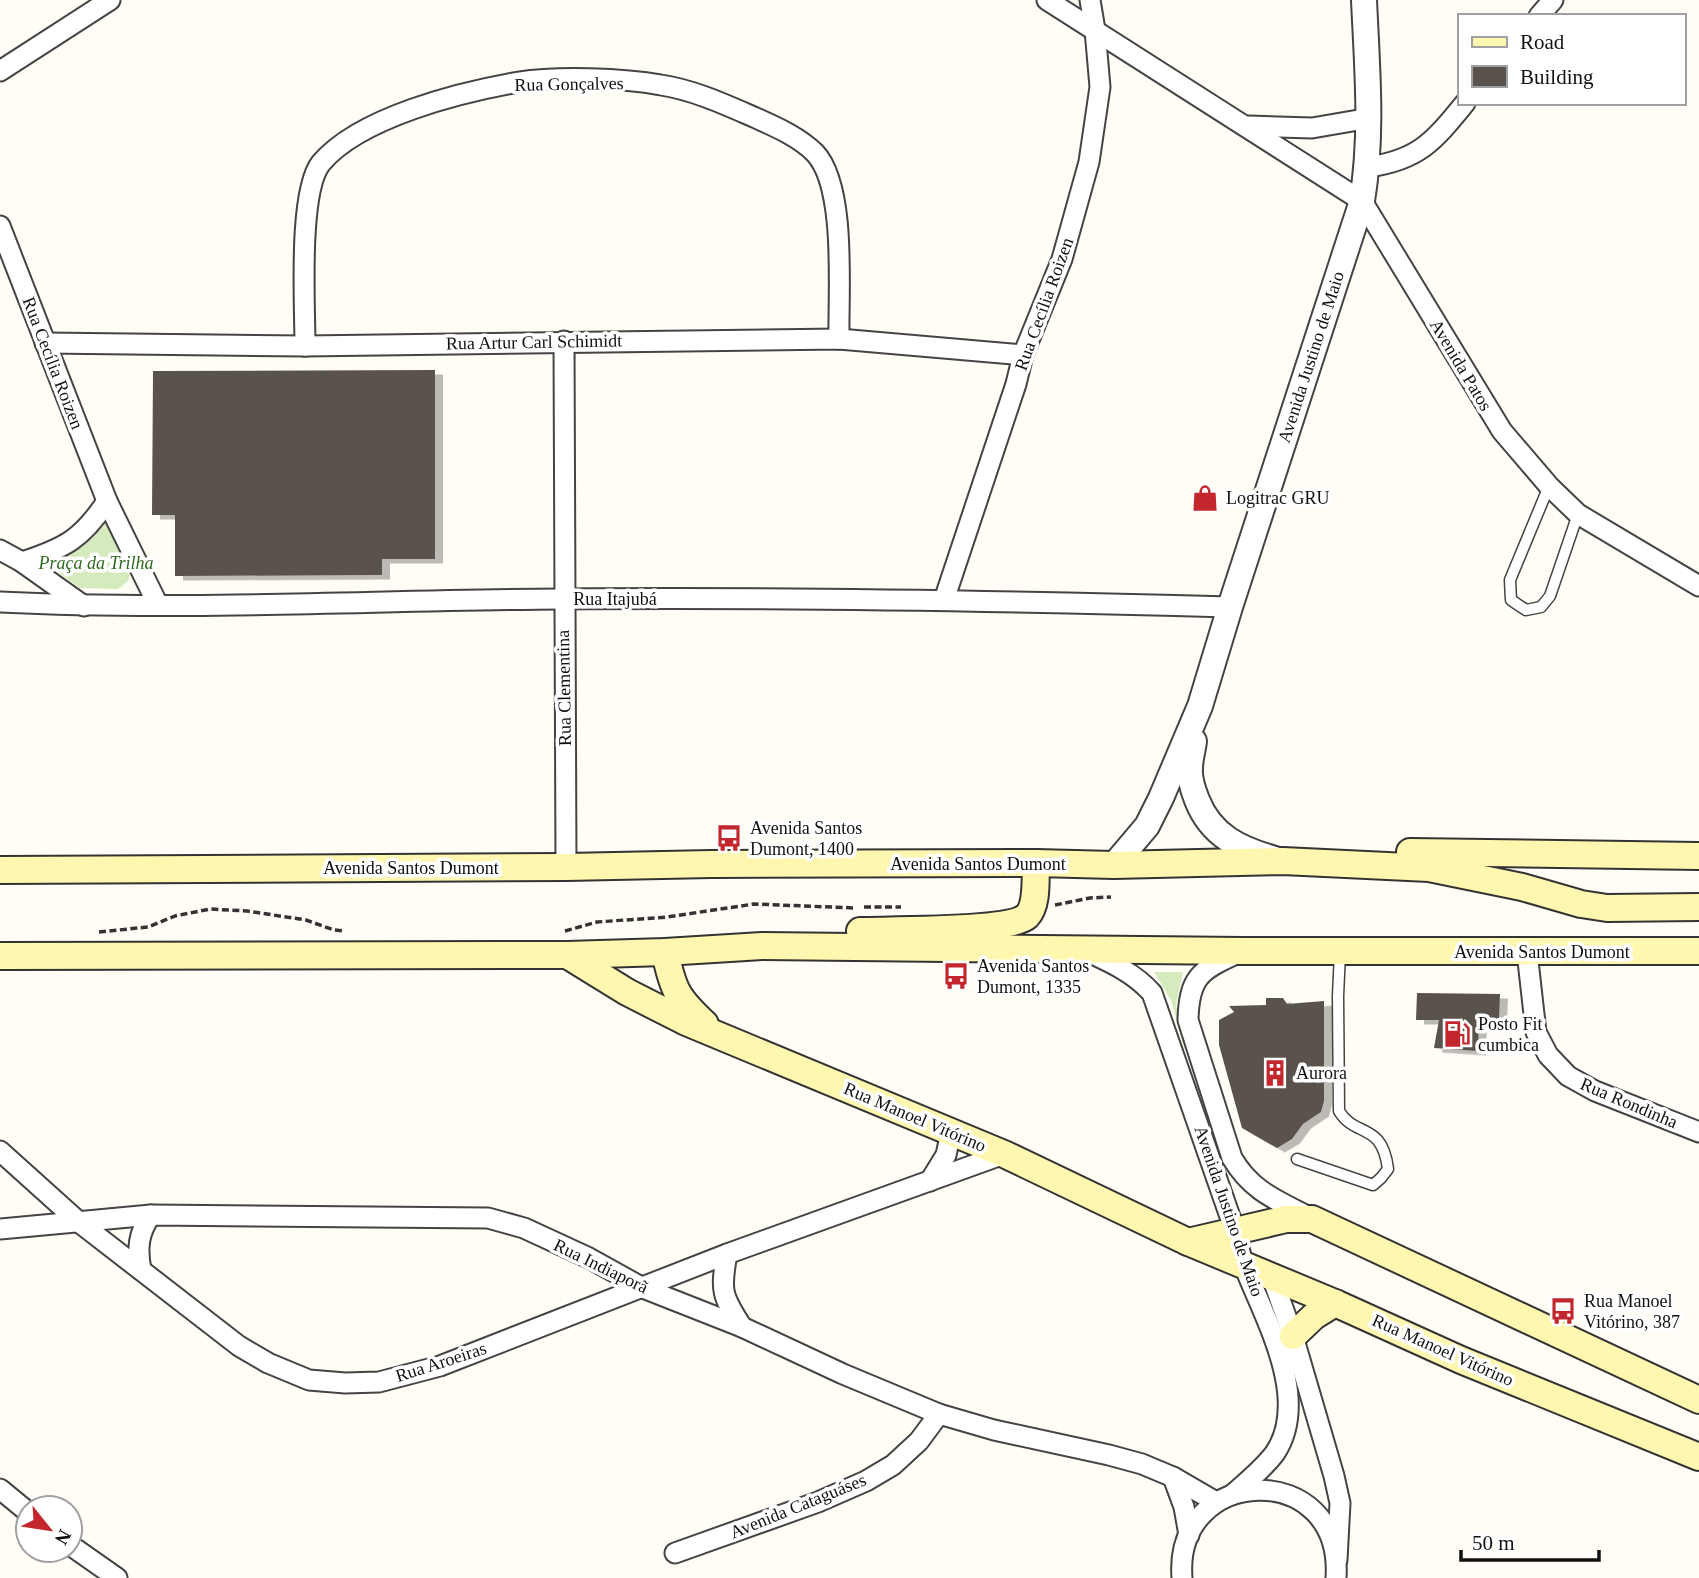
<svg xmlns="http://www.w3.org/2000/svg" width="1699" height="1578" viewBox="0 0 1699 1578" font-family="Georgia,serif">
<defs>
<filter id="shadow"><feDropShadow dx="8" dy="4.5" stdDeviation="0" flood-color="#0004"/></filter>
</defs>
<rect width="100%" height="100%" fill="#fffdf5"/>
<g fill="#d5ebbd">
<path d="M 105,520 L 129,574 L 129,580 L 118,589 L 80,588 L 47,564 L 74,548 Z"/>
<path d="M 1154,972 L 1183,972 L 1176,1004 L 1185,1051 L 1171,1000 Z"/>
</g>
<g fill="#5a524d" filter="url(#shadow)">
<path d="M 435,370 L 435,559 L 382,559 L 382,575 L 175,576 L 175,515 L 152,515 L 153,371 Z"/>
<path d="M 1417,993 L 1500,994 L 1499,1019 L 1479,1020 L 1478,1051 L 1434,1048 L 1439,1020 L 1416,1020 Z"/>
<path d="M 1266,998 L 1283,998 L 1287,1004 L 1324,1001 L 1324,1101 L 1321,1112 L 1303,1124 L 1292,1139 L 1277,1148 L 1242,1128 L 1219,1045 L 1219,1020 L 1234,1012 L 1229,1006 L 1266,1005 Z"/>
</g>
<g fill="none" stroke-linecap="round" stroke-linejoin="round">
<defs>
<g id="service">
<path d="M 1549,486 L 1510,580 L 1511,600 L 1526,610 L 1541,607 L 1550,596 L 1578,514"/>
<path d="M 1297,1159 L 1373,1185 L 1381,1178 L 1388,1169 C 1382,1121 1355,1138 1339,1111 L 1338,996 L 1340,952"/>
</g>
<g id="minor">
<path d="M 1047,0 L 1362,201 L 1502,431 L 1549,486 L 1578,514 L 1699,586"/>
<path d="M 1539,16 L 1553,0"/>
<path d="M 0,71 L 110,0"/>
<path d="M 1249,126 L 1312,128 L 1370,118"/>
<path d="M 1368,167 C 1419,160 1434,141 1465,103"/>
<path d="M 0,226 L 107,501 L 158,605"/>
<path d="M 564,341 L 566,867"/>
<path d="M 45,343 L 305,346 L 839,339 L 1023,355"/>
<path d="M 305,346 C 305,306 298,192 321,163 C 360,117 461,92 519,82 C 557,76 623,78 661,85 C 694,90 726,105 756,118 C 776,127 799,137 815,153 C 847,187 838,293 839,339"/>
<path d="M 0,550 L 22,562 L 84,606"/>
<path d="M 22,562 C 65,548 82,539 107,501"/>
<path d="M 944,600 L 1016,384 L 1023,355 L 1062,259 L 1089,162 L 1100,87 L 1095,30 L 1090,0"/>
<path d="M 0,602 C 187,611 375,600 562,599 C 785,597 1008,601 1230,607"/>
<path d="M 1088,952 C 1112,963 1134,973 1152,993 L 1235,1231 C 1238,1243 1240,1256 1245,1268 C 1265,1319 1311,1399 1275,1453 C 1263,1469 1248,1481 1233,1494"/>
<path d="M 1527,952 L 1536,1032 L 1548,1055 L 1568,1076 L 1595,1091 L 1699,1132"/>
<path d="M 1236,954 C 1200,970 1189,978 1188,1020 L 1232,1158 C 1252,1192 1277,1200 1311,1218"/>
<path d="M 0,1151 L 80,1223 L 239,1346 L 268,1363 L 309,1380 L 345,1383 L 379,1382 L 440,1366 L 727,1254 L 1004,1154"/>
<path d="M 930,1181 L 946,1155 L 951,1132"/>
<path d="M 0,1229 L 151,1215 L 488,1218 L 524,1228 L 589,1258 L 643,1288 L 742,1327 L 843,1374 L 939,1414 L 994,1430 L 1109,1455 L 1142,1464 L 1173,1477 L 1216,1502"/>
<path d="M 727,1254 C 720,1291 722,1296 742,1327"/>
<path d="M 141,1270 C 137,1249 138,1233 151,1215"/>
<path d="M 1272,1277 L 1293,1336 L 1334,1476 L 1340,1503 L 1337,1560"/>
<path d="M 1173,1477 L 1184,1507 L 1189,1535"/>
<path d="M 0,1489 L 28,1512"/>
<path d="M 70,1545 L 117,1578"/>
<path d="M 675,1553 L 818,1502 L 866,1481 L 893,1465 L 919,1441 L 939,1414"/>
<path d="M 1182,1578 C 1173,1464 1344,1458 1336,1578"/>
</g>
<g id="tertiary">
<path d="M 1194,741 C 1193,750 1190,759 1190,768 C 1189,779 1193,790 1197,800 C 1211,836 1240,849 1275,859"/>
<path d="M 1114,865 L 1147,826 L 1161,798 L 1200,706 L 1230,607 L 1362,201 C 1373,134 1367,67 1364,0"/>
</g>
<g id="secondary">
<path d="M 1410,852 L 1699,856"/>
<path d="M 0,870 L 566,867 L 711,864 L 1036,863 L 1114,865 L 1283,861 L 1429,868 L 1522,887 L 1581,904 L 1607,908 L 1699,907"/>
<path d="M 860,931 C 889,930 1010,932 1027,916 C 1038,905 1035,878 1036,863"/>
<path d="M 665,952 C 673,990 677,998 705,1024"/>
<path d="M 567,955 L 627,992 L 686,1022 L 1004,1154 L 1188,1242 L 1335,1303 L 1461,1360 L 1699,1457"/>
<path d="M 0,956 L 567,955 L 665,952 L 762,946 L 1243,951 L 1699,951"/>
<path d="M 1188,1242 L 1286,1219 L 1312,1219 L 1699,1400"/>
<path d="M 1293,1336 L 1314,1316 L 1335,1303"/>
</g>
</defs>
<use href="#service" stroke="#444" stroke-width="13"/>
<use href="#minor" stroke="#444" stroke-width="23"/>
<use href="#tertiary" stroke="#444" stroke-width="28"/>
<use href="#secondary" stroke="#333" stroke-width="30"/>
<g stroke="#333" stroke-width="3.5" stroke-dasharray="7 3.5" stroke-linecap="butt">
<path d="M 1055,905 L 1090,898 L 1111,897"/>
<path d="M 864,907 L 901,907"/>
<path d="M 565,931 L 597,922 L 667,917 L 754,904 L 856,908"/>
<path d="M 99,932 L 148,927 L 175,916 L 210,909 L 247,911 L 306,920 L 334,930 L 345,931"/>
</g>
<use href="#service" stroke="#fff" stroke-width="10"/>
<use href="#minor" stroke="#fff" stroke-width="19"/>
<use href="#tertiary" stroke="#fff" stroke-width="24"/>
<use href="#secondary" stroke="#fff6b0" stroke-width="26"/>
</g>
<defs>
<symbol id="shop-bare" viewBox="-9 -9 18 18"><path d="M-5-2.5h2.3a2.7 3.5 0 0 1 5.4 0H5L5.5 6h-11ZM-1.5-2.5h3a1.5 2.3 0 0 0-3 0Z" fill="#c4262e" stroke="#fff" stroke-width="2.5" paint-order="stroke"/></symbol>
<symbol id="bus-bare" viewBox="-9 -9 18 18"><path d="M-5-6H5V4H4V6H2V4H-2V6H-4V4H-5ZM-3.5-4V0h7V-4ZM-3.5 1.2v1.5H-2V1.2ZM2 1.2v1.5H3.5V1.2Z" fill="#c4262e" stroke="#fff" stroke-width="2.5" paint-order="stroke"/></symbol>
<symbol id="fuel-bare" viewBox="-9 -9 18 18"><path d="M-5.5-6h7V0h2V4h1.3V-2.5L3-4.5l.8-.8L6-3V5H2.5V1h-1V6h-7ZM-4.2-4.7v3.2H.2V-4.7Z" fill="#c4262e" stroke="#fff" stroke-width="2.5" paint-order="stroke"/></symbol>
<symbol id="building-bare" viewBox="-9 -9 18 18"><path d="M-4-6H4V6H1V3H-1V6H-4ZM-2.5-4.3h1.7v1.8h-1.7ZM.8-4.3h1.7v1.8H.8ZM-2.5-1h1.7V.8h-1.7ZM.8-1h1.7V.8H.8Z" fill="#c4262e" stroke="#fff" stroke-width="2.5" paint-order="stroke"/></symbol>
</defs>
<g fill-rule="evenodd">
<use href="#shop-bare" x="1186" y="479" width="38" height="38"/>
<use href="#bus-bare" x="710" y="819" width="38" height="38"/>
<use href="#bus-bare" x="937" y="957" width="38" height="38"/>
<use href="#fuel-bare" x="1438" y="1015" width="38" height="38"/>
<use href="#building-bare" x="1256" y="1054" width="38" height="38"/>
<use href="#bus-bare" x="1544" y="1292" width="38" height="38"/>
</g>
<g text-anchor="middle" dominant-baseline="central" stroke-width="7" stroke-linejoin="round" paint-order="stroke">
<g font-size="18" fill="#111" stroke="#fff">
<text transform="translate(569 84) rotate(-1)">Rua Gonçalves</text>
<text transform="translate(1044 304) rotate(-70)">Rua Cecília Roizen</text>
<text transform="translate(534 342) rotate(-1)">Rua Artur Carl Schimidt</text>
<text transform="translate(1311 357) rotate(-72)">Avenida Justino de Maio</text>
<text transform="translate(53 363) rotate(69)">Rua Cecília Roizen</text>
<text transform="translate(1461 365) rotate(59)">Avenida Patos</text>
<text x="615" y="599">Rua Itajubá</text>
<text transform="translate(564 688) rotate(-91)">Rua Clementina</text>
<text x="978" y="864">Avenida Santos Dumont</text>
<text x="411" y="868">Avenida Santos Dumont</text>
<text x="1542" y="952">Avenida Santos Dumont</text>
<text transform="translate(1629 1103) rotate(23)">Rua Rondinha</text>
<text transform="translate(915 1117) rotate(23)">Rua Manoel Vitórino</text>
<text transform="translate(1229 1211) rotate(71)">Avenida Justino de Maio</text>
<text transform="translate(601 1266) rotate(26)">Rua Indiaporã</text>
<text transform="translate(1443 1350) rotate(24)">Rua Manoel Vitórino</text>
<text transform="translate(441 1362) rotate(-18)">Rua Aroeiras</text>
<text transform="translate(798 1506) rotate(-22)">Avenida Cataguáses</text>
</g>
<g font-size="18" fill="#111" stroke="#fff" text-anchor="start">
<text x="1226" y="498">Logitrac GRU</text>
<text x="750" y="828">Avenida Santos<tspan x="750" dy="21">Dumont, 1400</tspan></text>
<text x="977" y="966">Avenida Santos<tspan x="977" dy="21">Dumont, 1335</tspan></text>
<text x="1478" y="1024">Posto Fit<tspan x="1478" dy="21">cumbica</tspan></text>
<text x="1296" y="1073">Aurora</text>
<text x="1584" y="1301">Rua Manoel<tspan x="1584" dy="21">Vitórino, 387</tspan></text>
</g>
<g font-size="18" font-style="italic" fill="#2f6b1f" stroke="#fff">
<text x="96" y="563">Praça da Trilha</text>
</g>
</g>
<rect x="1458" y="14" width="228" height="91" fill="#ffffff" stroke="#a0a0a0" stroke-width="2"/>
<rect x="1472" y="37" width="35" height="10" fill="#fff6b0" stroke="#a0a0a0" stroke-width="2"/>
<text x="1520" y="49" font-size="21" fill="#111111">Road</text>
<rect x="1472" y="66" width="35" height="21" fill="#5a524d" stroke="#a0a0a0" stroke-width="2"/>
<text x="1520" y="84" font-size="21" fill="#111111">Building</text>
<g transform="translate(49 1529) rotate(120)"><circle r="33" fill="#ffffff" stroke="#a0a0a0" stroke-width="2"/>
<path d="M0-5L12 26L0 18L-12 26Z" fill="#c4262e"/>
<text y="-10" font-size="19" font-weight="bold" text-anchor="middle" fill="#111111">N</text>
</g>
<path d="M1461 1550v10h138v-10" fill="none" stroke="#111111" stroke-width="3.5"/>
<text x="1472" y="1550" font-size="21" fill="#111111" stroke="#ffffff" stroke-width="5" paint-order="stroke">50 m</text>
</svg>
